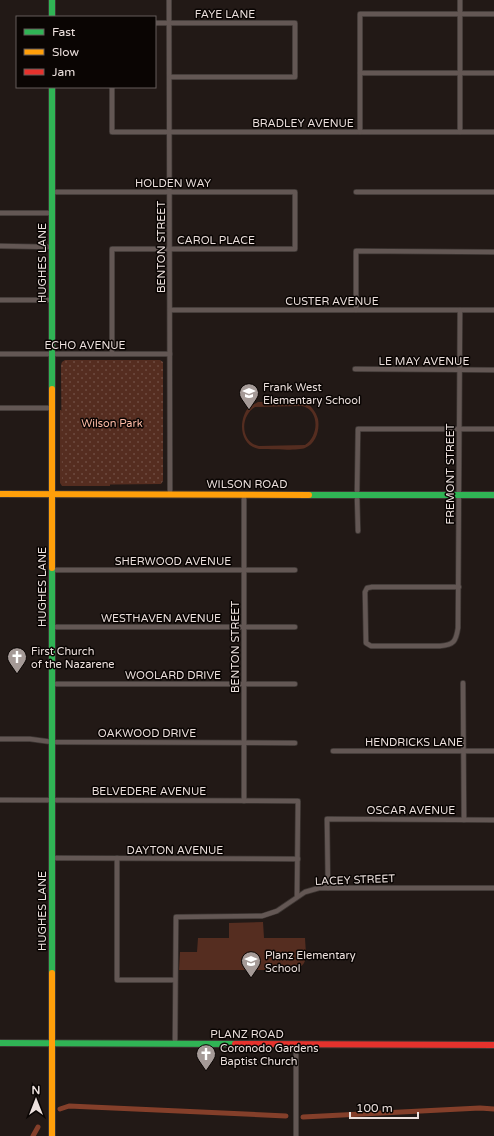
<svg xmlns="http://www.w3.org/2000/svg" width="494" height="1136" viewBox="0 0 494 1136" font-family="'Varela Round',sans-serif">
<defs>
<pattern id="park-dots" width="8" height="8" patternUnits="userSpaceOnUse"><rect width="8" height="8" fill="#552d20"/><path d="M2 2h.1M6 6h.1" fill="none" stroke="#6e4b40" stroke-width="1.8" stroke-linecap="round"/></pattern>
</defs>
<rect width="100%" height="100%" fill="#221916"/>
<g fill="#552d20" fill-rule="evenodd">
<path d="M 258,402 C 269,402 295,400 305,403 C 311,405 316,412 318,419 C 320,430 316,444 305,448 C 298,451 269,449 259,449 C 239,446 238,419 249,407 ZM 302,406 C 320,410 319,436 305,445 L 259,446 C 240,442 240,416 255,407 Z"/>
<path d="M 60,410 L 61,410 L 110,482 L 110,486 L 62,486 L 60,483 Z"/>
<path d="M 263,922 L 264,938 L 305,938 C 306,958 310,969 286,970 L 179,970 L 180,952 L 197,952 L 198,938 L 229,938 L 229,923 Z"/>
</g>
<path fill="url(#park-dots)" d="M 65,360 L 160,360 L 163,362 L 163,481 L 161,484 L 65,485 L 62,483 L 61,365 L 62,362 Z"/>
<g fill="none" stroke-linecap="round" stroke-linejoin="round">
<g stroke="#843f2a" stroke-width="5">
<path d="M 60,1109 L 69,1106 L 286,1116"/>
<path d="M 303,1117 L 480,1108 L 494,1109"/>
<path d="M 33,1136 L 38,1127"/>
</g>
<defs>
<g id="street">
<path d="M 169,0 L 170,494"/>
<path d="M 460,0 L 460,132"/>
<path d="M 155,23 L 295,23 L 295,77 L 170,77"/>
<path d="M 360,73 L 494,73"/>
<path d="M 112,87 L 112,132 L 494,132"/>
<path d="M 360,132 L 360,14 L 494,14"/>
<path d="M 52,192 L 295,192 L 295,249 L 112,249 L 112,354"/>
<path d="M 356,192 L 494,192"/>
<path d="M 0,213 L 52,213"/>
<path d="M 0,246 L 52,247"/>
<path d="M 0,300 L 52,300"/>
<path d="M 170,310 L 494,310"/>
<path d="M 356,310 L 356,251 L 494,252"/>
<path d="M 0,354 L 170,354"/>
<path d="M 355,369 L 494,370"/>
<path d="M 0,408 L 52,408"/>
<path d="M 358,531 L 357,495 L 358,429 L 494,429"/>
<path d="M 52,570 L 295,570"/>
<path d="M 459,587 L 372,587 L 367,588 L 365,592 L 366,643 L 371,646 L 440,646 C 454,645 456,641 458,628 L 460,310"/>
<path d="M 52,627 L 295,627"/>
<path d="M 463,683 L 464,820"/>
<path d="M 52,684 L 295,684"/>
<path d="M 0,739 L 30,739 L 52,742 L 295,743"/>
<path d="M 333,751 L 494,751"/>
<path d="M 0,800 L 298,801 L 297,896"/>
<path d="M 244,801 L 244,494"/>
<path d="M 52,858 L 298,859"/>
<path d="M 117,858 L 117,980 L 175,980"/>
<path d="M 328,888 L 327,819 L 494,820"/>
<path d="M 175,1043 L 176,917 L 262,916 L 277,911 L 305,892 L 319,888 L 494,888"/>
<path d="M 296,1044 L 296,1136"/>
</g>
<g id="fast">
<path d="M 52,0 L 52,17"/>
<path d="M 52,87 L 52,389"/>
<path d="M 309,495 L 494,495"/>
<path d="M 52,568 L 52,973"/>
<path d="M 0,1043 L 235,1044"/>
</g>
<g id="slow">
<path d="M 52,389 L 52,568"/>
<path d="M 0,494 L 309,495"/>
<path d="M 52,973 L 52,1136"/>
</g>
<path id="jam" d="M 235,1044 L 494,1045"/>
</defs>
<use href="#street" stroke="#3d3633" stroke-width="6"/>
<use href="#fast" stroke="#3d3633" stroke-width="8"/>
<use href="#slow" stroke="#3d3633" stroke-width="8"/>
<use href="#jam" stroke="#3d3633" stroke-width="8"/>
<use href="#street" stroke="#635754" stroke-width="4.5"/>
<use href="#fast" stroke="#30b455" stroke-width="6"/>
<use href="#slow" stroke="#ff9f0a" stroke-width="6"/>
<use href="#jam" stroke="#e5322d" stroke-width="6"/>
</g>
<defs>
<symbol id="school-pin" viewBox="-11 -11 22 30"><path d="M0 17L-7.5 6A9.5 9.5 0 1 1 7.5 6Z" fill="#a59a97" stroke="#0a0503"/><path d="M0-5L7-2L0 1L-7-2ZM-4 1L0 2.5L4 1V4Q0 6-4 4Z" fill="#fff"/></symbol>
<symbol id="church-pin" viewBox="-11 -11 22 30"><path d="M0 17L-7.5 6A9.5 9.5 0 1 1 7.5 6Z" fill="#a59a97" stroke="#0a0503"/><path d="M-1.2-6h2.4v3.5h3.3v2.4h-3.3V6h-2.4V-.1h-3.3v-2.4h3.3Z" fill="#fff"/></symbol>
</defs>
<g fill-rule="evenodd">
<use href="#school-pin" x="238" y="382" width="22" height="30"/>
<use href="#church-pin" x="6" y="646" width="22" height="30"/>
<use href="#school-pin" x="240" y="950" width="22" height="30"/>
<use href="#church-pin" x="195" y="1043" width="22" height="30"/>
</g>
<g text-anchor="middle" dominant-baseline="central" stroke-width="3" stroke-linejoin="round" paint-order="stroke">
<g font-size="11" fill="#ece0dd" stroke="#0a0503">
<text x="225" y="14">FAYE LANE</text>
<text x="303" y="123">BRADLEY AVENUE</text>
<text x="173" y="183">HOLDEN WAY</text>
<text x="216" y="240">CAROL PLACE</text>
<text transform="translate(161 247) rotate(-90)">BENTON STREET</text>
<text transform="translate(42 263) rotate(-90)">HUGHES LANE</text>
<text x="332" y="301">CUSTER AVENUE</text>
<text x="85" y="345">ECHO AVENUE</text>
<text x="424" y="361">LE MAY AVENUE</text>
<text transform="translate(450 474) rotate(-90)">FREMONT STREET</text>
<text x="247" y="484">WILSON ROAD</text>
<text x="173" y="561">SHERWOOD AVENUE</text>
<text transform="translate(42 587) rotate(-90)">HUGHES LANE</text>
<text x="161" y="618">WESTHAVEN AVENUE</text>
<text transform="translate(235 647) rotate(-90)">BENTON STREET</text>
<text x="173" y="675">WOOLARD DRIVE</text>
<text x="147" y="733">OAKWOOD DRIVE</text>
<text x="414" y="742">HENDRICKS LANE</text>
<text x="149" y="791">BELVEDERE AVENUE</text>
<text x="411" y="810">OSCAR AVENUE</text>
<text x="175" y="850">DAYTON AVENUE</text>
<text transform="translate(355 880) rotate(-2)">LACEY STREET</text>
<text transform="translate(42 911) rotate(-90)">HUGHES LANE</text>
<text x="247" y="1034">PLANZ ROAD</text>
</g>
<g font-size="11" fill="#ece0dd" stroke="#0a0503" text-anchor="start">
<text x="263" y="387">Frank West<tspan x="263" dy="13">Elementary School</tspan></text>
<text x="31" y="651">First Church<tspan x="31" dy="13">of the Nazarene</tspan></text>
<text x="265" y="955">Planz Elementary<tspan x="265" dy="13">School</tspan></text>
<text x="220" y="1048">Coronodo Gardens<tspan x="220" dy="13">Baptist Church</tspan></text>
</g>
<g font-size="11" fill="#febca7" stroke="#0a0503">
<text x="112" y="423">Wilson Park</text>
</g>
</g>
<rect x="16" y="16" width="140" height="72" fill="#0a0503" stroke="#645d5a"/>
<rect x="24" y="29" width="20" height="6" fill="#30b455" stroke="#645d5a"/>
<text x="52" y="36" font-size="12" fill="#ece0dd">Fast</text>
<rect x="24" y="49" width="20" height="6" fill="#ff9f0a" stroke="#645d5a"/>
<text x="52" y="56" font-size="12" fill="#ece0dd">Slow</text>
<rect x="24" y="69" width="20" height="6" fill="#e5322d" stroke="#645d5a"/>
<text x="52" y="76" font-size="12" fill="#ece0dd">Jam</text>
<g transform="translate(36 1100)" stroke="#0a0503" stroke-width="3" paint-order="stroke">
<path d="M0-3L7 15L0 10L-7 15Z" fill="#ece0dd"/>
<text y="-6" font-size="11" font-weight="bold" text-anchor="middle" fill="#ece0dd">N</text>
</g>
<path d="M350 1112v6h68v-6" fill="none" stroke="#ece0dd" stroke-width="2"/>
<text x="356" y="1112" font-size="12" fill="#ece0dd" stroke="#0a0503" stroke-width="3" paint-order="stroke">100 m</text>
</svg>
